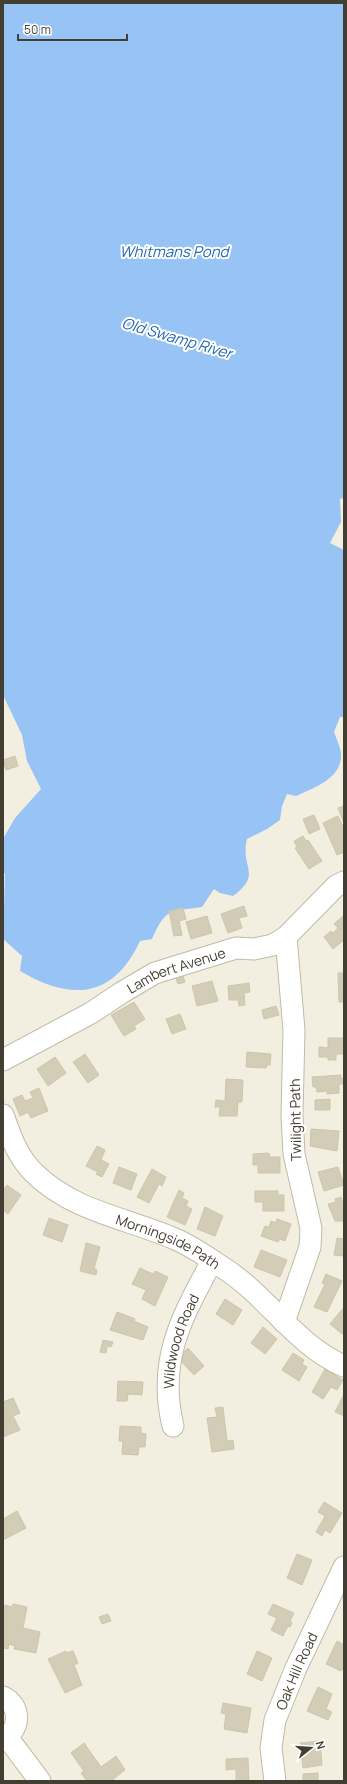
<svg xmlns="http://www.w3.org/2000/svg" width="347" height="1784" viewBox="0 0 347 1784" font-family="Manrope,sans-serif">
<rect width="100%" height="100%" fill="#f2efe1"/>
<path fill="#97c4f5" d="M 3,3 L 344,3 L 344,498 L 340,499 L 341,522 L 330,543 L 344,550 L 344,717 L 340,717 L 334,732 C 336,738 340,746 341,753 C 343,778 314,788 296,796 L 287,794 L 282,806 L 280,820 L 267,829 L 247,839 C 240,868 263,874 233,896 L 220,893 L 214,889 L 202,907 C 170,912 167,906 152,939 L 140,941 C 113,999 71,1001 20,971 L 22,956 L 3,939 L 5,874 L 3,872 L 3,839 L 15,818 L 41,789 L 27,761 L 22,735 L 3,695 Z"/>
<g fill="#d3ccb6" stroke="#cfc5a9">
<path d="M 15,756 L 18,766 L 6,770 L 3,760 Z"/>
<path d="M 344,806 L 344,821 L 343,821 L 338,808 Z"/>
<path d="M 314,815 L 320,829 L 309,834 L 303,819 Z"/>
<path d="M 338,816 L 344,829 L 344,852 L 337,855 L 323,823 Z"/>
<path d="M 303,836 L 306,841 L 308,840 L 322,861 L 309,869 L 295,848 L 297,847 L 294,841 Z"/>
<path d="M 244,906 L 247,916 L 239,918 L 242,928 L 228,933 L 221,914 Z"/>
<path d="M 183,908 L 186,919 L 179,921 L 182,935 L 174,936 L 169,911 Z"/>
<path d="M 344,915 L 344,940 L 333,949 L 324,937 L 331,931 L 333,933 L 338,928 L 334,924 Z"/>
<path d="M 207,916 L 212,933 L 191,939 L 186,922 Z"/>
<path d="M 181,970 L 185,982 L 178,984 L 174,973 Z"/>
<path d="M 338,973 L 344,973 L 344,1002 L 339,1002 Z"/>
<path d="M 212,981 L 218,1001 L 197,1006 L 192,986 Z"/>
<path d="M 249,983 L 250,992 L 244,993 L 245,1005 L 239,1006 L 238,1000 L 229,1000 L 228,986 Z"/>
<path d="M 134,1002 L 145,1019 L 134,1026 L 136,1029 L 124,1036 L 111,1015 Z"/>
<path d="M 276,1006 L 279,1015 L 264,1019 L 262,1010 Z"/>
<path d="M 180,1014 L 186,1029 L 172,1034 L 166,1019 Z"/>
<path d="M 328,1038 L 344,1038 L 343,1054 L 336,1054 L 336,1060 L 328,1060 L 328,1057 L 319,1057 L 319,1047 L 328,1048 Z"/>
<path d="M 247,1052 L 271,1054 L 270,1065 L 267,1065 L 266,1068 L 246,1067 Z"/>
<path d="M 85,1054 L 99,1075 L 88,1083 L 73,1062 Z"/>
<path d="M 55,1057 L 66,1073 L 48,1086 L 37,1069 Z"/>
<path d="M 341,1075 L 341,1079 L 344,1078 L 344,1084 L 339,1084 L 339,1093 L 327,1094 L 327,1091 L 317,1092 L 316,1087 L 313,1087 L 312,1077 Z"/>
<path d="M 226,1079 L 243,1080 L 242,1102 L 238,1102 L 237,1116 L 219,1116 L 220,1107 L 215,1107 L 216,1100 L 225,1101 Z"/>
<path d="M 39,1088 L 48,1111 L 31,1118 L 28,1112 L 20,1116 L 13,1099 L 22,1095 L 25,1101 L 33,1098 L 30,1092 Z"/>
<path d="M 330,1099 L 330,1110 L 315,1110 L 315,1100 Z"/>
<path d="M 311,1129 L 339,1131 L 337,1151 L 310,1146 Z"/>
<path d="M 97,1146 L 105,1150 L 101,1160 L 109,1164 L 102,1177 L 96,1174 L 98,1172 L 86,1166 Z"/>
<path d="M 269,1153 L 270,1157 L 280,1157 L 280,1173 L 258,1173 L 258,1165 L 253,1165 L 253,1154 Z"/>
<path d="M 119,1167 L 137,1174 L 131,1190 L 113,1183 Z"/>
<path d="M 338,1167 L 344,1185 L 324,1191 L 318,1172 Z"/>
<path d="M 152,1169 L 166,1177 L 162,1186 L 159,1184 L 149,1203 L 137,1197 Z"/>
<path d="M 7,1185 L 21,1195 L 8,1214 L 3,1210 L 3,1190 Z"/>
<path d="M 179,1190 L 184,1193 L 182,1198 L 188,1201 L 186,1206 L 192,1209 L 185,1225 L 167,1217 Z"/>
<path d="M 255,1191 L 278,1191 L 278,1195 L 284,1195 L 284,1211 L 263,1211 L 263,1202 L 255,1202 Z"/>
<path d="M 341,1197 L 342,1202 L 344,1201 L 344,1221 L 335,1221 L 328,1204 L 336,1202 L 335,1199 Z"/>
<path d="M 205,1207 L 223,1216 L 215,1236 L 197,1229 Z"/>
<path d="M 49,1218 L 68,1225 L 62,1242 L 43,1235 Z"/>
<path d="M 277,1219 L 291,1224 L 285,1241 L 280,1239 L 278,1242 L 261,1236 L 265,1226 L 269,1227 L 271,1221 L 276,1223 Z"/>
<path d="M 337,1238 L 344,1239 L 344,1256 L 334,1255 Z"/>
<path d="M 86,1243 L 100,1247 L 94,1269 L 97,1270 L 96,1275 L 80,1271 Z"/>
<path d="M 261,1250 L 287,1260 L 280,1277 L 254,1267 Z"/>
<path d="M 140,1268 L 153,1274 L 155,1271 L 168,1277 L 155,1306 L 142,1299 L 146,1290 L 132,1284 Z"/>
<path d="M 326,1274 L 342,1281 L 327,1312 L 314,1307 L 325,1284 L 322,1283 Z"/>
<path d="M 225,1299 L 242,1310 L 233,1325 L 216,1314 Z"/>
<path d="M 344,1307 L 344,1331 L 342,1334 L 330,1324 Z"/>
<path d="M 117,1312 L 135,1319 L 134,1321 L 148,1327 L 143,1340 L 110,1330 Z"/>
<path d="M 263,1327 L 277,1339 L 265,1354 L 251,1343 Z"/>
<path d="M 103,1340 L 113,1342 L 111,1347 L 107,1346 L 106,1353 L 100,1352 Z"/>
<path d="M 188,1348 L 204,1366 L 194,1375 L 178,1358 Z"/>
<path d="M 293,1353 L 304,1360 L 302,1364 L 307,1367 L 299,1381 L 282,1370 Z"/>
<path d="M 325,1369 L 343,1380 L 337,1390 L 331,1387 L 323,1399 L 312,1392 Z"/>
<path d="M 118,1381 L 143,1382 L 142,1395 L 128,1394 L 127,1401 L 117,1401 Z"/>
<path d="M 343,1396 L 344,1396 L 344,1416 L 335,1412 Z"/>
<path d="M 13,1398 L 20,1413 L 13,1416 L 20,1430 L 3,1437 L 3,1402 Z"/>
<path d="M 223,1407 L 227,1441 L 233,1440 L 234,1449 L 212,1452 L 207,1418 L 217,1417 L 215,1408 Z"/>
<path d="M 120,1426 L 141,1427 L 141,1433 L 146,1434 L 145,1447 L 139,1447 L 138,1455 L 122,1454 L 123,1441 L 119,1441 Z"/>
<path d="M 324,1502 L 342,1513 L 330,1533 L 325,1530 L 322,1536 L 316,1532 L 325,1516 L 318,1512 Z"/>
<path d="M 17,1511 L 26,1528 L 3,1540 L 3,1519 Z"/>
<path d="M 297,1554 L 312,1560 L 302,1585 L 287,1578 Z"/>
<path d="M 13,1604 L 27,1607 L 23,1628 L 40,1632 L 36,1653 L 14,1649 L 15,1646 L 9,1644 L 8,1649 L 3,1648 L 3,1615 L 5,1605 L 12,1607 Z"/>
<path d="M 273,1604 L 294,1613 L 290,1621 L 292,1623 L 290,1627 L 288,1626 L 283,1636 L 271,1630 L 277,1618 L 268,1614 Z"/>
<path d="M 108,1614 L 111,1621 L 102,1624 L 99,1617 Z"/>
<path d="M 337,1641 L 344,1645 L 344,1666 L 341,1671 L 326,1664 Z"/>
<path d="M 66,1651 L 67,1653 L 73,1651 L 78,1663 L 74,1665 L 82,1685 L 65,1693 L 48,1659 Z"/>
<path d="M 257,1651 L 272,1658 L 262,1681 L 247,1674 Z"/>
<path d="M 318,1687 L 332,1694 L 326,1709 L 332,1712 L 328,1720 L 307,1711 Z"/>
<path d="M 223,1703 L 251,1708 L 247,1733 L 224,1729 L 226,1714 L 221,1713 Z"/>
<path d="M 320,1741 L 322,1765 L 303,1768 L 300,1743 Z"/>
<path d="M 84,1743 L 101,1767 L 116,1756 L 125,1770 L 111,1781 L 87,1781 L 81,1773 L 84,1771 L 71,1753 Z"/>
<path d="M 248,1758 L 249,1781 L 236,1781 L 236,1769 L 226,1770 L 226,1759 Z"/>
<path d="M 318,1773 L 318,1781 L 303,1781 L 303,1774 Z"/>
</g>
<g fill="none" stroke-linecap="round" stroke-linejoin="round">
<defs>
<g id="minor">
<path id="s1" d="M 3,1060 L 91,1013 L 121,993 L 155,973 L 236,948 L 254,949 L 273,945 L 286,937 L 336,886 L 344,882"/>
<path id="s2" d="M 3,1115 C 11,1137 17,1156 34,1173 C 74,1212 127,1218 175,1239 C 192,1246 207,1257 222,1267 C 267,1295 295,1345 344,1366"/>
<path d="M 284,1322 L 310,1247 L 311,1228 L 294,1154 L 292,1115 L 294,1030 L 286,937"/>
<path id="s3" d="M 173,1426 C 157,1360 182,1317 212,1261"/>
<path d="M 3,1697 C 21,1705 21,1730 3,1739"/>
<path d="M 7,1737 L 40,1781"/>
<path id="s4" d="M 275,1781 L 271,1748 L 275,1720 L 296,1668 L 344,1567"/>
</g>
</defs>
<use href="#minor" stroke="#c0bba6" stroke-width="23"/>
<use href="#minor" stroke="#fff" stroke-width="21"/>
</g>
<g text-anchor="middle" dominant-baseline="central" stroke-width="4" stroke-linejoin="round" paint-order="stroke">
<g font-size="14" fill="#433e32" stroke="#fff">
<text stroke="none"><textPath href="#s1" startOffset="196">Lambert Avenue</textPath></text>
<text transform="translate(295 1120) rotate(-91)">Twilight Path</text>
<text stroke="none"><textPath href="#s2" startOffset="218">Morningside Path</textPath></text>
<text stroke="none"><textPath href="#s3" startOffset="87">Wildwood Road</textPath></text>
<text stroke="none"><textPath href="#s4" startOffset="115">Oak Hill Road</textPath></text>
</g>
<g font-size="15" font-style="italic" fill="#2568b5" stroke="#fff">
<text x="174" y="251">Whitmans Pond</text>
<text transform="translate(177 338) rotate(16)">Old Swamp River</text>
</g>
</g>
<rect width="347" height="1784" fill="none" stroke="#433e32" stroke-width="8"/>
<g transform="translate(311 1748) rotate(73)" stroke="#ffffff" stroke-width="3" paint-order="stroke">
<path d="M0-3L7 15L0 10L-7 15Z" fill="#433e32"/>
<text y="-6" font-size="11" font-weight="bold" text-anchor="middle" fill="#433e32">N</text>
</g>
<path d="M18 34v6h109v-6" fill="none" stroke="#433e32" stroke-width="2"/>
<text x="24" y="34" font-size="12" fill="#433e32" stroke="#ffffff" stroke-width="3" paint-order="stroke">50 m</text>
</svg>
